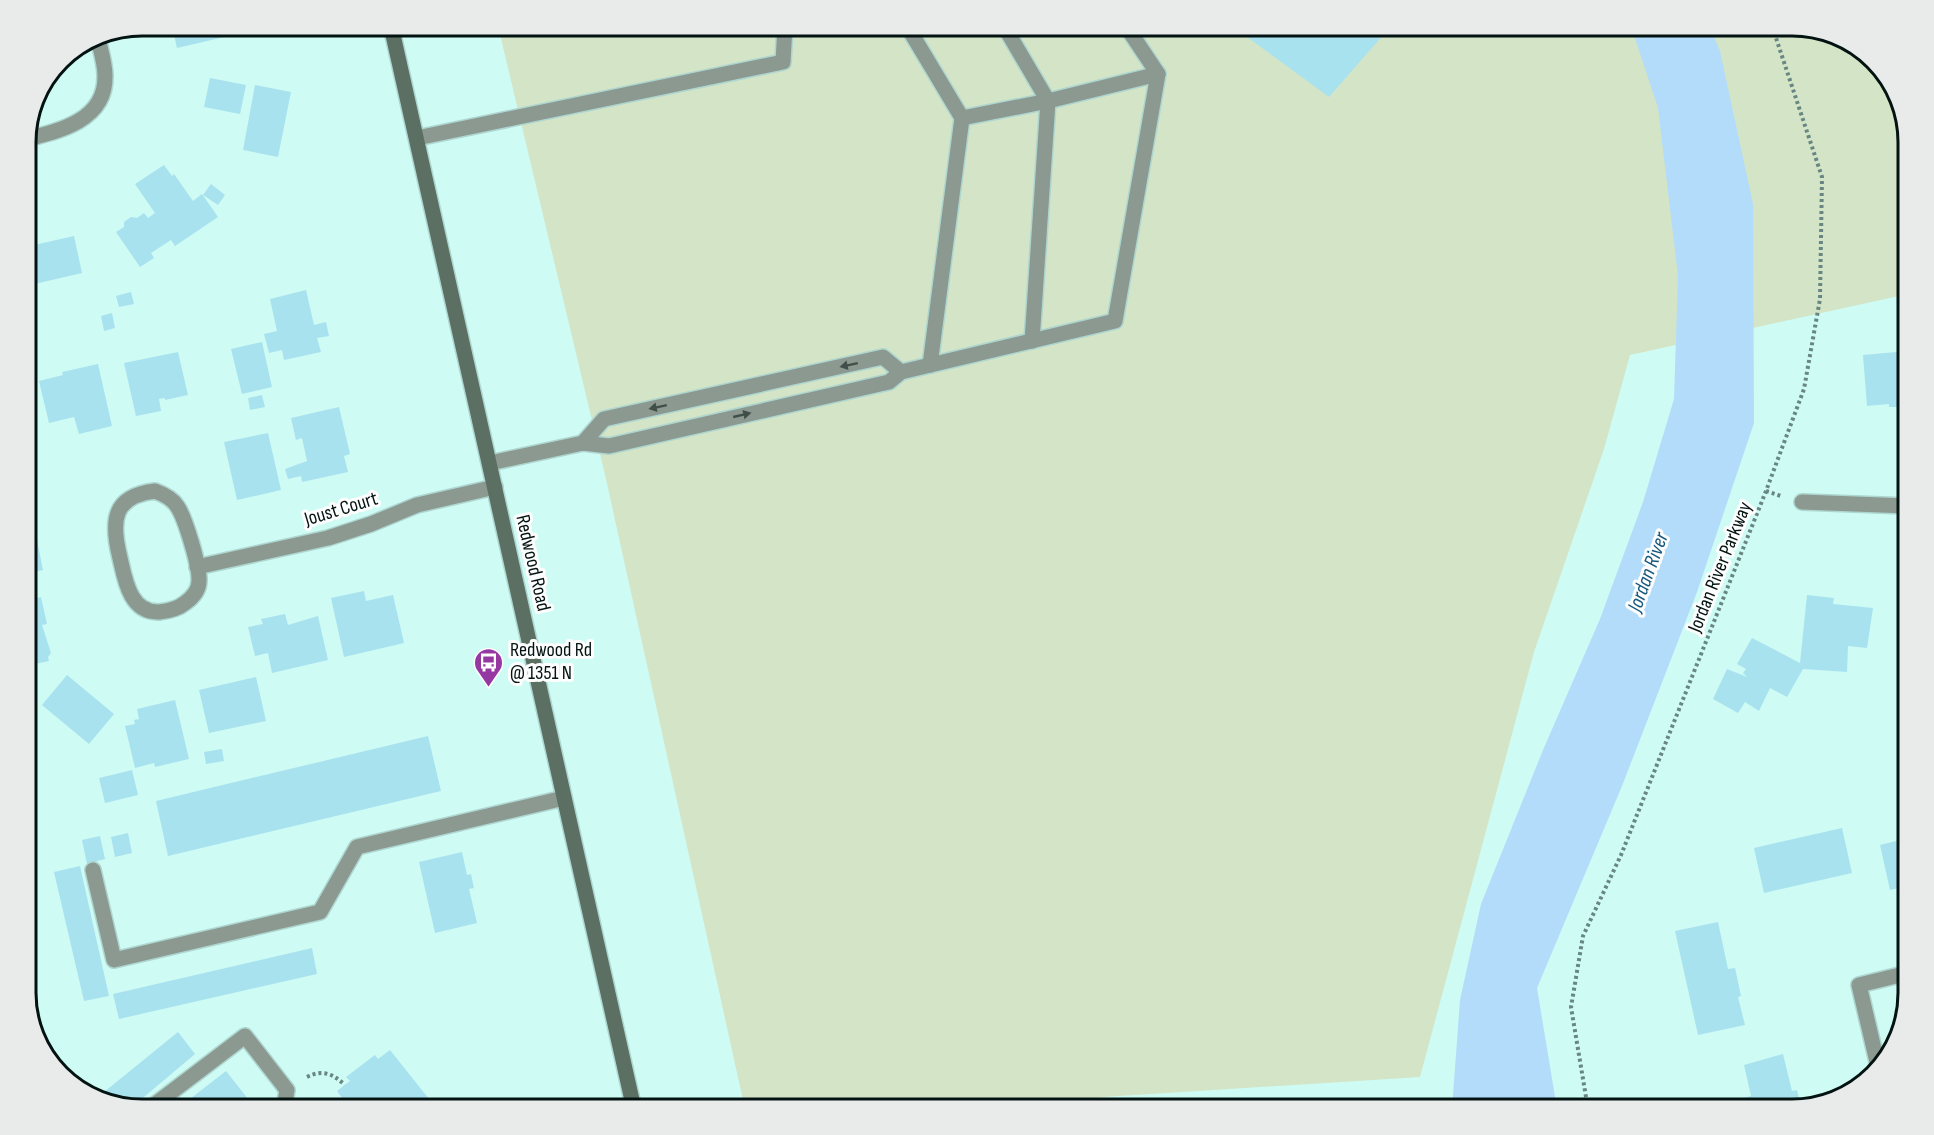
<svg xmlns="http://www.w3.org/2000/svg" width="1934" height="1135" viewBox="0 0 1934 1135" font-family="'Sofia Sans Condensed',sans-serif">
<rect width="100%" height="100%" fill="#cefbf4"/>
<path fill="#d4e4c6" d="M 498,26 L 1792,26 L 1850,41 L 1893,84 L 1908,135 L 1908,294 L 1630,355 L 1604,449 L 1534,652 L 1420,1077 L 1103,1097 L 1053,1109 L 745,1109 L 606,479 Z"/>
<path fill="#b3dcfa" d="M 1631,26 L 1709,26 L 1720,51 L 1753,204 L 1754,423 L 1697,592 L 1622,786 L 1537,988 L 1557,1109 L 1452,1109 L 1460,1000 L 1481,904 L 1543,750 L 1600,619 L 1643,502 L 1674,399 L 1678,276 L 1658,108 Z"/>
<g fill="#a9e2ef">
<path d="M 172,26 L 231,26 L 233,35 L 177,48 Z"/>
<path d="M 1232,26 L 1391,26 L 1329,97 Z"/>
<path d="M 210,78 L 246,85 L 240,114 L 204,107 Z"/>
<path d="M 255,85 L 291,92 L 278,157 L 243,150 Z"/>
<path d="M 164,165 L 172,176 L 174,174 L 193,201 L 202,194 L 218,217 L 175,246 L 171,240 L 151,253 L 154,258 L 140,267 L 116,232 L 124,227 L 124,222 L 131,217 L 137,218 L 144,213 L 148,218 L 155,213 L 135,184 Z"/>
<path d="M 211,184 L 225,195 L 218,205 L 203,195 Z"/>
<path d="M 26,215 L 34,245 L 74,236 L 82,273 L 26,286 Z"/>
<path d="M 306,290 L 314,325 L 326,322 L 329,336 L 317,338 L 321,352 L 284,360 L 282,350 L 269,353 L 264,334 L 277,331 L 270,299 Z"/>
<path d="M 131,292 L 134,304 L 119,307 L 116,296 Z"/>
<path d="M 112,313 L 115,328 L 104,331 L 101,316 Z"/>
<path d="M 262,342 L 272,387 L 242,394 L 231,349 Z"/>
<path d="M 1908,351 L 1908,419 L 1901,420 L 1900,407 L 1889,407 L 1889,404 L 1867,406 L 1863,355 Z"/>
<path d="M 178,352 L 188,395 L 165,400 L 165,398 L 159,399 L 161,411 L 136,416 L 124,363 Z"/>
<path d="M 98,364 L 112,426 L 79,434 L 74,417 L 49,423 L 39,381 L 63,375 L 62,372 Z"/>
<path d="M 262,395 L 265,407 L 250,410 L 248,398 Z"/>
<path d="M 339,407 L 350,454 L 344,456 L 348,472 L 302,482 L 301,476 L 288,479 L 285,469 L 307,461 L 302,438 L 296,440 L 291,418 Z"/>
<path d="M 268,433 L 281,490 L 237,500 L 224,442 Z"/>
<path d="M 36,535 L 43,570 L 26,574 L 26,537 Z"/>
<path d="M 364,591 L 366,601 L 393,595 L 404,643 L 344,657 L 331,598 Z"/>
<path d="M 1807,595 L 1834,598 L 1833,604 L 1873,608 L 1867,648 L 1848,646 L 1847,672 L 1803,669 L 1787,697 L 1770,688 L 1759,711 L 1745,702 L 1738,713 L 1713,699 L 1727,669 L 1747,677 L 1743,673 L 1746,669 L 1737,664 L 1752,638 L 1800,663 Z"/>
<path d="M 41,597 L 47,624 L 42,625 L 51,653 L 48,657 L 49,661 L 26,666 L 26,601 Z"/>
<path d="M 285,614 L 288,625 L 318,616 L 328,660 L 272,673 L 268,653 L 255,656 L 248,627 L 263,624 L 261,619 Z"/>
<path d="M 67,675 L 114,714 L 89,744 L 42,705 Z"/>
<path d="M 256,677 L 266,721 L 209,733 L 199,690 Z"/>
<path d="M 175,700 L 189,759 L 155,767 L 154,763 L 135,768 L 125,726 L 135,724 L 134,720 L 139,719 L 137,709 Z"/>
<path d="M 428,736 L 441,791 L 168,856 L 156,801 Z"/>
<path d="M 222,749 L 224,761 L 206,764 L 204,752 Z"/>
<path d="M 132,770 L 138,795 L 105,803 L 99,778 Z"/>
<path d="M 1842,828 L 1852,873 L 1764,893 L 1754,848 Z"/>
<path d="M 128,833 L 132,853 L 115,857 L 111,837 Z"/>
<path d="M 100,836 L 105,859 L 87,864 L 82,840 Z"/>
<path d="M 1908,838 L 1908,886 L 1890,890 L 1880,845 Z"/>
<path d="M 462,852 L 467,875 L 471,874 L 474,888 L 469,889 L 477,923 L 435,933 L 419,862 Z"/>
<path d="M 80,866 L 109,996 L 84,1001 L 54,872 Z"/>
<path d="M 1718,922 L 1728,969 L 1735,968 L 1741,996 L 1738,997 L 1745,1025 L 1698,1035 L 1675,931 Z"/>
<path d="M 312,948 L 317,974 L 119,1019 L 113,994 Z"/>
<path d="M 178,1032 L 195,1054 L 132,1107 L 98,1097 Z"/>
<path d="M 390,1050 L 437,1109 L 327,1109 L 342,1098 L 337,1091 L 350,1081 L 346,1077 L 375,1055 L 378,1059 Z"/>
<path d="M 1783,1054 L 1792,1091 L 1797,1090 L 1801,1107 L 1792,1109 L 1735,1109 L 1732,1101 L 1751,1096 L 1744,1065 Z"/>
<path d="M 226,1071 L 256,1109 L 177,1109 Z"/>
</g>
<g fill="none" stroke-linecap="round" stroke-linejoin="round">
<defs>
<g id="service">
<path d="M 907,26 L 962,118 L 930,365"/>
<path d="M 1004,26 L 1048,101 L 1032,341"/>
<path d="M 962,118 L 1048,101 L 1158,74"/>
<path d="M 417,138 L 783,62 L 785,26"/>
<path d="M 583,443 L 604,419 L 883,357 L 901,372"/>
<path d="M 490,463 L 583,443 L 609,446 L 889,382 L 901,372 L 1115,321 L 1158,74 L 1126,26"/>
<path d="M 93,870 L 114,960 L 320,912 L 357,847 L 564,798"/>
<path d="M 149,1109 L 245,1036 L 287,1090 L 284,1109"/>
</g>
<g id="minor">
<path d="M 26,139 C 60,131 106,120 105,76 C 105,62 100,48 97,35"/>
<path d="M 155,491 C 163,494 172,498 177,506 C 185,517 200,567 199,581 C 199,590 192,598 185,603 C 178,609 168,611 159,612 C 130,613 125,580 120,558 C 111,522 112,496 155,491 Z"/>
<path d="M 1802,502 L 1908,506"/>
<path d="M 197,567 L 328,538 L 371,524 L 417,505 L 495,487"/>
<path d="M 1878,1066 L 1859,985 L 1908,973"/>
</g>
<path id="secondary" d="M 391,26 L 634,1109"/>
</defs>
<use href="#service" stroke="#aed6d0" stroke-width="18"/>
<use href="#minor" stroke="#aed6d0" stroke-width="18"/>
<use href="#secondary" stroke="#aed6d0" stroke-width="18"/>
<g stroke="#688682" stroke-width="4" stroke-dasharray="3 3" stroke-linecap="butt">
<path d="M 1766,491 L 1781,496"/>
<path d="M 307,1077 C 323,1069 333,1074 345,1085"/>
<path d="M 1588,1109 L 1571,1007 L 1583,936 L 1621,855 L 1766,491 L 1804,389 L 1820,299 L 1822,177 L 1772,26"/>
</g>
<use href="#service" stroke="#8b9990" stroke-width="15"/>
<use href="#minor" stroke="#8b9990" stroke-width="15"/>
<use href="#secondary" stroke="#5b6f63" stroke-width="15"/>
</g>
<defs><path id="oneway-solid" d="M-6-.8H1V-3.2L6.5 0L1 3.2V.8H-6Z" transform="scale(1.5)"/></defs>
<g fill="#404f4a">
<use href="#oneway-solid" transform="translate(849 365) rotate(168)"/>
<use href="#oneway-solid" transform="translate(658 407) rotate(168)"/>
<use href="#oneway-solid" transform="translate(742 415) rotate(-13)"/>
</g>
<defs>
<symbol id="bus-pin" viewBox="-11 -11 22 30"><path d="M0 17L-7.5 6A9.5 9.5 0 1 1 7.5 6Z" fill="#9638a2" stroke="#fdfdfd"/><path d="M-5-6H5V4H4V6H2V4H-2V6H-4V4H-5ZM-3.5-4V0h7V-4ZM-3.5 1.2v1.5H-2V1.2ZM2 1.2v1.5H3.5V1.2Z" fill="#fff"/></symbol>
</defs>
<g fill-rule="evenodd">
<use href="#bus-pin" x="472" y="646" width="33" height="45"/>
</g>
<g text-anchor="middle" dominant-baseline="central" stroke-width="6" stroke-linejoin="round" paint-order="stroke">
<g font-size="20" fill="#031311" stroke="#fdfdfd">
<text transform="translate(341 509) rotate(-17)">Joust Court</text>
<text transform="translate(533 563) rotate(77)">Redwood Road</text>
<text transform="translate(1720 567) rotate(-68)">Jordan River Parkway</text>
</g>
<g font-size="20" fill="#031311" stroke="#fdfdfd" text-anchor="start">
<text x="510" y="650">Redwood Rd<tspan x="510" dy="23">@ 1351 N</tspan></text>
</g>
<g font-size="21" font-style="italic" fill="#15577e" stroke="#fdfdfd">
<text transform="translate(1648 572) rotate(-70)">Jordan River</text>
</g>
</g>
<path d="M0 0H1934V1135H0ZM142 36H1792A106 106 0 0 1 1898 142V993A106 106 0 0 1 1792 1099H142A106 106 0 0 1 36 993V142A106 106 0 0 1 142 36Z" fill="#e9eaea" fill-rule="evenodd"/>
<path fill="none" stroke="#031311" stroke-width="3" d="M142 36H1792A106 106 0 0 1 1898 142V993A106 106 0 0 1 1792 1099H142A106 106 0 0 1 36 993V142A106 106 0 0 1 142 36Z"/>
</svg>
